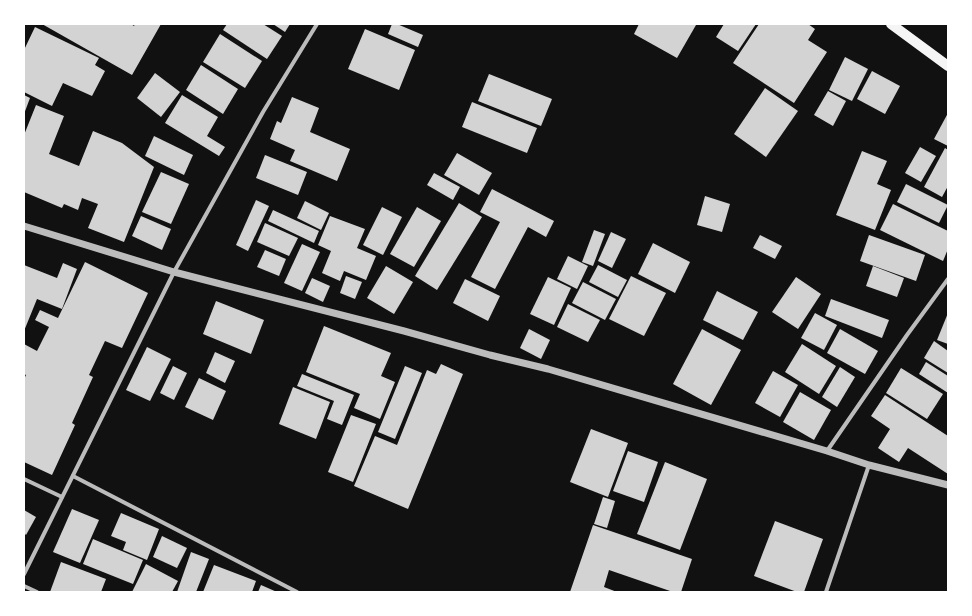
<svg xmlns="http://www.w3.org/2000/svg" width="972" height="616" viewBox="0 0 972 616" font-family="'Varela Round',sans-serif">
<rect width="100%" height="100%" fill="#111"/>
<g fill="#d3d3d3">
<path d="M 42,24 L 131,24 L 134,26 L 135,24 L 161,24 L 132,75 Z"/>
<path d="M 227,24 L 263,24 L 282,36 L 267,59 L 223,30 Z"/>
<path d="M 273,24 L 290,24 L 285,32 Z"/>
<path d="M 392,24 L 397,24 L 423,35 L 418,47 L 388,34 Z"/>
<path d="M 639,24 L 694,24 L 696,25 L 677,58 L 634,34 Z"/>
<path d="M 724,24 L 756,24 L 738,51 L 716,37 Z"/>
<path d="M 759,24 L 808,24 L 815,29 L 808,40 L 827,52 L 794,103 L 733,63 Z"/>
<path d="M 35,27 L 99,58 L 95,65 L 105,71 L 92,96 L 63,83 L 52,106 L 24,92 L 24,50 Z"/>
<path d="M 365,29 L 415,50 L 399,90 L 348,69 Z"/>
<path d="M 220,34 L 262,61 L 245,88 L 203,62 Z"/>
<path d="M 845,57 L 868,69 L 852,101 L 829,90 Z"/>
<path d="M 201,65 L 238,89 L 223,114 L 186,90 Z"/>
<path d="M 872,71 L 900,86 L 885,114 L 857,99 Z"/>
<path d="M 155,73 L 180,92 L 161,117 L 137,98 Z"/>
<path d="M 489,74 L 552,99 L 541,126 L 478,101 Z"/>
<path d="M 765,88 L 798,111 L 766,157 L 734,134 Z"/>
<path d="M 828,91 L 846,101 L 833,126 L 814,115 Z"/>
<path d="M 24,95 L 30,98 L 24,114 Z"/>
<path d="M 182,95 L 218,117 L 207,136 L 225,147 L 219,156 L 165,123 Z"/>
<path d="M 292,97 L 319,108 L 310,132 L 350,149 L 337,181 L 290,161 L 295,150 L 270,139 L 277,121 L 281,123 Z"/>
<path d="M 472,102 L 537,128 L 527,153 L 462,127 Z"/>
<path d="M 36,105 L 64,116 L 49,154 L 79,166 L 93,131 L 122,143 L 154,167 L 124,242 L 88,228 L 98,204 L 82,198 L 78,210 L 64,204 L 62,208 L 24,192 L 24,135 Z"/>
<path d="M 948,113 L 948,146 L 934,139 Z"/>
<path d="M 154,136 L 193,155 L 184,175 L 145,156 Z"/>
<path d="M 920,147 L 936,156 L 921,182 L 905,173 Z"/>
<path d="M 945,148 L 948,150 L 948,186 L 942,197 L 924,187 Z"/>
<path d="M 862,151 L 887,161 L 877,184 L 891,190 L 875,230 L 836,215 Z"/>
<path d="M 457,153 L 492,173 L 479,195 L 444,175 Z"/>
<path d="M 265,155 L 307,172 L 298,195 L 256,178 Z"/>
<path d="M 161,172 L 189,184 L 171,224 L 142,212 Z"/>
<path d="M 434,173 L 460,187 L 453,200 L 427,185 Z"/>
<path d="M 906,184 L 948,205 L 939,223 L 897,202 Z"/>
<path d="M 492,189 L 554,221 L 546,237 L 528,227 L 495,289 L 471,277 L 500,222 L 480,212 Z"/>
<path d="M 705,196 L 730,204 L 722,232 L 697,225 Z"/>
<path d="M 256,200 L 269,206 L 248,251 L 236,245 Z"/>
<path d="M 305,201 L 329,213 L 321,230 L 297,218 Z"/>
<path d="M 459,203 L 482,217 L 437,290 L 415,276 Z"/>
<path d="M 893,204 L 948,231 L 948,249 L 943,261 L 880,230 Z"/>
<path d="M 382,207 L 402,217 L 383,255 L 363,245 Z"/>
<path d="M 417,207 L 441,221 L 414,267 L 390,254 Z"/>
<path d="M 273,210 L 319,231 L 314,243 L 268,221 Z"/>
<path d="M 141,216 L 171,229 L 162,250 L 132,236 Z"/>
<path d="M 330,216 L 365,229 L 357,248 L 376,256 L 366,280 L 344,271 L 340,281 L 322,273 L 331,251 L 318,245 Z"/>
<path d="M 265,223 L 298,238 L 289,256 L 257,242 Z"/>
<path d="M 594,230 L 605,234 L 593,266 L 582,262 Z"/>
<path d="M 611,232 L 626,239 L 612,268 L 598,261 Z"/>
<path d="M 760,235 L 782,246 L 775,259 L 753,248 Z"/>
<path d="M 869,235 L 925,255 L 916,281 L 860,261 Z"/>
<path d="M 653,243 L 690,262 L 675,293 L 638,274 Z"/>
<path d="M 302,244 L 320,252 L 302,291 L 284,283 Z"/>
<path d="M 265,250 L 286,259 L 279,276 L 257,267 Z"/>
<path d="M 568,256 L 588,266 L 577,289 L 557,279 Z"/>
<path d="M 85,262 L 148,293 L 122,348 L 105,341 L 89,375 L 93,377 L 72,423 L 75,425 L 52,475 L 24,462 L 24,379 L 26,375 L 24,374 L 24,344 L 37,351 L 49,327 L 35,320 L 40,310 L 58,318 Z"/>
<path d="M 63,263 L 77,269 L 62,309 L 37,299 L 24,331 L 24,265 L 57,278 Z"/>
<path d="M 598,265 L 627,280 L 618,297 L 589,282 Z"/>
<path d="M 386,266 L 413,282 L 394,314 L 367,298 Z"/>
<path d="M 873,266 L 904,278 L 897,297 L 866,286 Z"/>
<path d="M 346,276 L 362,282 L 355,299 L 340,293 Z"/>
<path d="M 631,276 L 666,293 L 644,336 L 609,319 Z"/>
<path d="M 548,277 L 571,288 L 554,325 L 530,314 Z"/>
<path d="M 796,277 L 821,294 L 798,329 L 772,312 Z"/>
<path d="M 312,278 L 330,286 L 323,302 L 305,293 Z"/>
<path d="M 465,279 L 500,296 L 488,321 L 453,303 Z"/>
<path d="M 583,282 L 616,299 L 605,320 L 572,303 Z"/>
<path d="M 717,291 L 758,312 L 743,340 L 703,320 Z"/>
<path d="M 831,299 L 889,320 L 882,338 L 825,316 Z"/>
<path d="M 216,301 L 264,320 L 251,354 L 203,334 Z"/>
<path d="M 568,304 L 600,320 L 588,342 L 557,327 Z"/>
<path d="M 815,313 L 837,325 L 824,350 L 801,338 Z"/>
<path d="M 948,313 L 948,344 L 937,340 Z"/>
<path d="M 324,326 L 391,353 L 381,376 L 395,382 L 380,419 L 354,408 L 360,394 L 306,372 Z"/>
<path d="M 529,329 L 550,340 L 541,359 L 520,348 Z"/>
<path d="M 702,329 L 741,350 L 711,405 L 673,384 Z"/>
<path d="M 840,329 L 878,351 L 865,374 L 827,353 Z"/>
<path d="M 934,341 L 948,351 L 948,373 L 924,358 Z"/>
<path d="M 802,344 L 836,366 L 819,394 L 785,372 Z"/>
<path d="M 147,347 L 171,359 L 150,401 L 126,390 Z"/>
<path d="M 215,352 L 235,361 L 225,383 L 206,373 Z"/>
<path d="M 926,362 L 948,376 L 948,393 L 919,374 Z"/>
<path d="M 441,364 L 463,374 L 408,509 L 354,486 L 375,436 L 397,445 L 427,370 L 436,374 Z"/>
<path d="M 173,366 L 187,373 L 174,400 L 160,393 Z"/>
<path d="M 405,366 L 422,373 L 395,439 L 378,432 Z"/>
<path d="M 840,367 L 855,377 L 837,407 L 822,397 Z"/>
<path d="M 901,368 L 943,394 L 927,419 L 886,393 Z"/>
<path d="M 773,371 L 798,385 L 780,417 L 755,403 Z"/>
<path d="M 302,374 L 354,395 L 342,425 L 327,419 L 334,401 L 297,386 Z"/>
<path d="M 199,378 L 226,391 L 213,420 L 185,407 Z"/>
<path d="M 293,387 L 330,402 L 316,439 L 279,424 Z"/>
<path d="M 800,392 L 831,410 L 814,440 L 783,422 Z"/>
<path d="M 885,395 L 948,436 L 948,474 L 908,448 L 899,462 L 878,448 L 890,429 L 871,416 Z"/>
<path d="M 351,415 L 376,424 L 353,482 L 328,472 Z"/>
<path d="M 591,429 L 628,443 L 608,497 L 570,482 Z"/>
<path d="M 628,451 L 658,462 L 644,502 L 613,491 Z"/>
<path d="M 665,462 L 707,479 L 680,550 L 637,534 Z"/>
<path d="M 603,497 L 615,501 L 607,528 L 594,524 Z"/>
<path d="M 72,509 L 99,520 L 80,563 L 53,552 Z"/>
<path d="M 24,510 L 36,517 L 26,535 L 24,533 Z"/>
<path d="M 121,513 L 159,529 L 147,560 L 123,550 L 126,542 L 111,536 Z"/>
<path d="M 775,521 L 823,539 L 804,592 L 797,592 L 754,576 Z"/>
<path d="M 593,525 L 692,559 L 681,592 L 673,592 L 609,570 L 604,587 L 617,592 L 570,592 Z"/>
<path d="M 162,536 L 187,548 L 177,568 L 153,557 Z"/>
<path d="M 93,539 L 143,560 L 133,584 L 83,564 Z"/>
<path d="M 191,552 L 209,559 L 196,592 L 177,592 Z"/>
<path d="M 61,562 L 106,579 L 101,592 L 50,592 Z"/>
<path d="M 146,564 L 178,581 L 172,592 L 132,592 Z"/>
<path d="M 214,565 L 256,581 L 252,592 L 203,592 Z"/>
<path d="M 261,585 L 277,592 L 258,592 Z"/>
</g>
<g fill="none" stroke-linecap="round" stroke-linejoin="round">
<g stroke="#bcbcbc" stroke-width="4">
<path d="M 827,451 L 907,335 L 948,279"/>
<path d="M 73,476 L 297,592"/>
<path d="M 24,479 L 62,497"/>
<path d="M 24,574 L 174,272 L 263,112 L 317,24"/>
<path d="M 24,586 L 37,592"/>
<path d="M 826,592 L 869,465"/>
</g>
<path stroke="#bcbcbc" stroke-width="7" d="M 24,226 L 174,272 L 404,331 L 490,355 L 548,369 L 827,451 L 869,465 L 948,485"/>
<path stroke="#f5f5f5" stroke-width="10" d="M 891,24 L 948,66"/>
</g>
<rect width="972" height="616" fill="none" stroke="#ffffff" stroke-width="50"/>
</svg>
